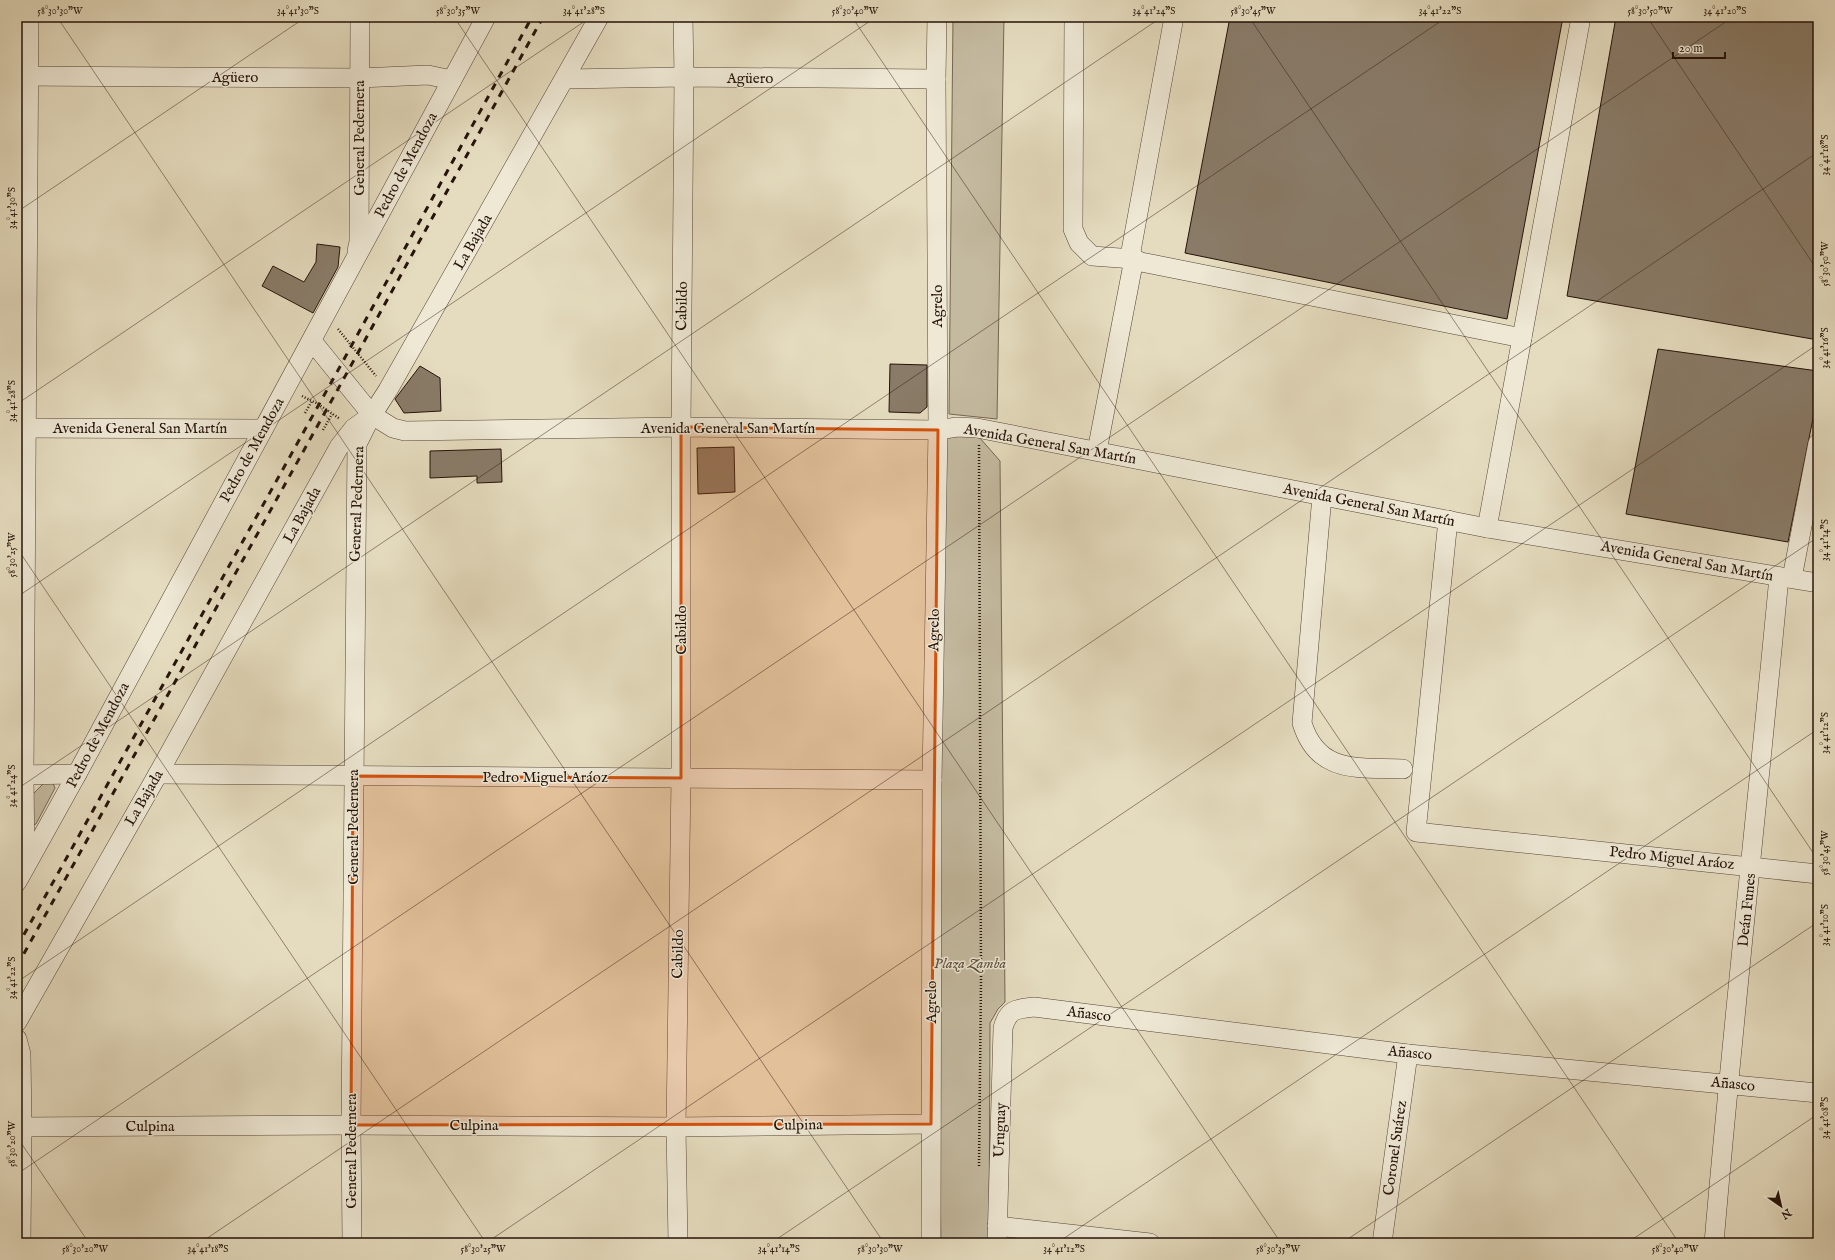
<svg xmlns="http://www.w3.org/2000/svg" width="1835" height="1260" viewBox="0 0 1835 1260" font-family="'IM FELL English',serif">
<rect width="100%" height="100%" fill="#e5dcbf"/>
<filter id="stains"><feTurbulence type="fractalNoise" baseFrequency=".005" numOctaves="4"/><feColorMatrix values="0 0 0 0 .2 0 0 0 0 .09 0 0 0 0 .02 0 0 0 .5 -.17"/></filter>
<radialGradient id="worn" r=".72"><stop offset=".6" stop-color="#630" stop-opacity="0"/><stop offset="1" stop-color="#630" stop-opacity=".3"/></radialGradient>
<g fill="#c4baa0" stroke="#746654">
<path d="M 953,17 L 1004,17 L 997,419 L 949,414 Z"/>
<path d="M 951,435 L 979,437 L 1000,461 L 1005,1002 L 998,1009 L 990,1023 L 989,1243 L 941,1243 L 937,996 L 943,440 Z"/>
<path d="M 44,783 L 53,783 L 55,788 L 36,824 L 33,825 L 32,795 Z"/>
</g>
<g fill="#897b68" stroke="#251209">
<path d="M 1230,17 L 1563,17 L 1507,319 L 1185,253 Z"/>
<path d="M 1616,17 L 1818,17 L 1818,340 L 1567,296 Z"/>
<path d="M 317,244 L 340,247 L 338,267 L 313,313 L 262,286 L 273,266 L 304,282 L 316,262 Z"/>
<path d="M 1658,349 L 1818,371 L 1818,394 L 1788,542 L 1626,514 Z"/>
<path d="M 890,364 L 927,365 L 927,407 L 920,413 L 889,412 Z"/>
<path d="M 420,366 L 440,378 L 441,411 L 404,413 L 395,399 Z"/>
<path d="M 734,447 L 735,492 L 698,494 L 697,448 Z"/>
<path d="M 501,449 L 502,482 L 477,483 L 477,476 L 430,478 L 430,451 Z"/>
</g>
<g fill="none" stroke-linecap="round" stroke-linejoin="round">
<defs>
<g id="minor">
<path d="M 1074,17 L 1073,229 L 1079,243 L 1092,256 L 1134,259 L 1097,451"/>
<path d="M 1174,17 L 1131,251 L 1134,259 L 1141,262 L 1522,338"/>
<path d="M 17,76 L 359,78 L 428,75 L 452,80"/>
<path d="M 565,79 L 684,77 L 936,79"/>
<path d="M 357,251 L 359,242 L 360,17"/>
<path d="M 312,341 L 372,415 L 393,428 L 405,431 L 681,427 L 938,430 L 957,427 L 977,428 L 1487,528 L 1818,583"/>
<path d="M 17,428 L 263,429"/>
<path d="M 1322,496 L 1302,723 C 1318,775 1359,767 1403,769"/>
<path d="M 1448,520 L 1416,832 L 1818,874"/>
<path d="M 1487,528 L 1581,17"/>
<path d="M 1792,578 L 1818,443"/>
<path d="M 158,774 L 932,780"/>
<path d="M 17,775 L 77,774"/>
<path d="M 25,866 L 24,775 L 29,17"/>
<path d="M 17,882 L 77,774 L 486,17"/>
<path d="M 17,1022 L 158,774 L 339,447 L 354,428 L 372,415 L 388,390 L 599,17"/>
<path d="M 17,1039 L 21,1054 L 22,1127 L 21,1243"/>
<path d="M 17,1127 L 351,1125 L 676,1127 L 931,1124"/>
<path d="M 997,1226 L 1150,1243"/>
<path d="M 352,1243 L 351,1125 L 357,444 L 367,424"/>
<path d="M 678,1243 L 676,1127 L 681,778 L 681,427 L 684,77 L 683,17"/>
<path d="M 931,1243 L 932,780 L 938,430 L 936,79 L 937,17"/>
<path d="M 997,1243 L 1003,1028 C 1008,1009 1016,1009 1034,1007 L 1408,1054 L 1818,1093"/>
<path d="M 1382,1243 L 1408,1054"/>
<path d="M 1714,1243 C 1733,1021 1758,799 1779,577"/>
</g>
</defs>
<use href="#minor" stroke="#554436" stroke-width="20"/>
<g stroke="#251209" stroke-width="2.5" stroke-dasharray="1 2" stroke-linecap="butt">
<path d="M 338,329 L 376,376"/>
<path d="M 302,396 L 318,404 L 340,419"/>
<path d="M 305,413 L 312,401"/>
<path d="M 323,430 L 332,414"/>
<path d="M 979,445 L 981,979 L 979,1168"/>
</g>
<use href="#minor" stroke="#eee8d5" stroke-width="19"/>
<g stroke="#251209" stroke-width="3" stroke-dasharray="7 7" stroke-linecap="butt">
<path d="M 17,947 L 337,372 L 532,17"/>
<path d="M 17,966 L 343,380 L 543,17"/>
</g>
</g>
<path fill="#d4520c" fill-opacity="0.2" stroke="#d4520c" stroke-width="3" stroke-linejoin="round" d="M 681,427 L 938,430 L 931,1124 L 351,1125 L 353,776 L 681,778 Z"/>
<path fill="none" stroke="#251209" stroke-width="1" stroke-opacity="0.45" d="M 57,17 L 884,1243M 454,17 L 1281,1243M 852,17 L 1679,1243M 1249,17 L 1818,860M 1647,17 L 1818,271M 17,19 L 20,17M 17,212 L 306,17M 17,404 L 591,17M 17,548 L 486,1243M 17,597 L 876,17M 17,789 L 1162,17M 17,982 L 1447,17M 17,1137 L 89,1243M 17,1174 L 1733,17M 200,1243 L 1818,152M 486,1243 L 1818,344M 771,1243 L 1818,537M 1057,1243 L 1818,729M 1342,1243 L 1818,922M 1627,1243 L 1818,1114"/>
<g text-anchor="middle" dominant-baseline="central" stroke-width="3" stroke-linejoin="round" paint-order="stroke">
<g font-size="15" fill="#251209" stroke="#eee8d5">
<text x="235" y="77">Agüero</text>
<text x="750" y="78">Agüero</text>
<text transform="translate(359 138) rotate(-90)">General Pedernera</text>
<text transform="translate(406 165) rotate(-62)">Pedro de Mendoza</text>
<text transform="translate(473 242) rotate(-60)">La Bajada</text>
<text transform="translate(682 306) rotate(-89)">Cabildo</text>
<text transform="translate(937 306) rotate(-90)">Agrelo</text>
<text x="140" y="428">Avenida General San Martín</text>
<text x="728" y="428">Avenida General San Martín</text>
<text transform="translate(1050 444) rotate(10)">Avenida General San Martín</text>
<text transform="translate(252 450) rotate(-61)">Pedro de Mendoza</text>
<text transform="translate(357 504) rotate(-88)">General Pedernera</text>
<text transform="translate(1369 505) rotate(11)">Avenida General San Martín</text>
<text transform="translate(302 515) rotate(-61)">La Bajada</text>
<text transform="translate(1687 561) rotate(10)">Avenida General San Martín</text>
<text transform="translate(681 630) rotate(-90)">Cabildo</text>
<text transform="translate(934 630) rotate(-89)">Agrelo</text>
<text transform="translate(98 735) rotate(-62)">Pedro de Mendoza</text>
<text x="545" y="777">Pedro Miguel Aráoz</text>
<text transform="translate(144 798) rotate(-60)">La Bajada</text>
<text transform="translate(353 827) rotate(-90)">General Pedernera</text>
<text transform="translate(1672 858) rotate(6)">Pedro Miguel Aráoz</text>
<text transform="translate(1747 910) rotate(-84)">Deán Funes</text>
<text transform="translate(678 954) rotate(-89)">Cabildo</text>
<text transform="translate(931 1002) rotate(-90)">Agrelo</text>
<text transform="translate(1089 1014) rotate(7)">Añasco</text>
<text transform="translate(1410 1053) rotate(6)">Añasco</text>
<text transform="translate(1733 1084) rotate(6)">Añasco</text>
<text x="474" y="1125">Culpina</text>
<text transform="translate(798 1125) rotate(-1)">Culpina</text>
<text x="150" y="1126">Culpina</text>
<text transform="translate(1000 1130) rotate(-88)">Uruguay</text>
<text transform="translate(1395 1148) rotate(-82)">Coronel Suárez</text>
<text transform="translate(351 1151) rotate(-90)">General Pedernera</text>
</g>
<g font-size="15" font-style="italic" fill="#5d4d3e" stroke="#eee8d5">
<text x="970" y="963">Plaza Zamba</text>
</g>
</g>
<rect width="1835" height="1260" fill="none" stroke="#e5dcbf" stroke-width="44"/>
<g transform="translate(1781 1206) rotate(146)" stroke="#eee8d5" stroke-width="3" paint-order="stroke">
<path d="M0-3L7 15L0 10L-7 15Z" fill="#251209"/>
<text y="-6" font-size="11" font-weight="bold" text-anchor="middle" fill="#251209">N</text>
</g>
<path d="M1673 52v6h52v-6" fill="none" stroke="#251209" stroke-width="2"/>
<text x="1679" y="52" font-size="12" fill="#251209" stroke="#eee8d5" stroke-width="3" paint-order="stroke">20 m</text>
<rect x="22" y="22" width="1791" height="1216" fill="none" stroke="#251209" stroke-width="1.5"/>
<g font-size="10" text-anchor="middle" fill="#251209">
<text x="60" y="14">58°30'30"W</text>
<text x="298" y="14">34°41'30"S</text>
<text x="458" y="14">58°30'35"W</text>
<text x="584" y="14">34°41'28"S</text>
<text x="855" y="14">58°30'40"W</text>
<text x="1154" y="14">34°41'24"S</text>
<text x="1253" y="14">58°30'45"W</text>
<text x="1440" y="14">34°41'22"S</text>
<text x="1650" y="14">58°30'50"W</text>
<text x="1725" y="14">34°41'20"S</text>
<text transform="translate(1824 155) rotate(-90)" y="4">34°41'18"S</text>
<text transform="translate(11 208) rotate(-90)" y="4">34°41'30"S</text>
<text transform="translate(1824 264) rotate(-90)" y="4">58°30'50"W</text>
<text transform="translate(1824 348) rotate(-90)" y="4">34°41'16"S</text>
<text transform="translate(11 401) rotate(-90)" y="4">34°41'28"S</text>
<text transform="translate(1824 540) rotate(-90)" y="4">34°41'14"S</text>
<text transform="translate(11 555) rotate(-90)" y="4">58°30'25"W</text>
<text transform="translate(1824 733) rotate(-90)" y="4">34°41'12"S</text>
<text transform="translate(11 786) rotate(-90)" y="4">34°41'24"S</text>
<text transform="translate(1824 853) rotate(-90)" y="4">58°30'45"W</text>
<text transform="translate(1824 925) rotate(-90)" y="4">34°41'10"S</text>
<text transform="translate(11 978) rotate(-90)" y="4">34°41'22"S</text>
<text transform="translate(1824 1118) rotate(-90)" y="4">34°41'08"S</text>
<text transform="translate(11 1144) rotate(-90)" y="4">58°30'20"W</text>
<text x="85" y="1252">58°30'20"W</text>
<text x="208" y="1252">34°41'18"S</text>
<text x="483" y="1252">58°30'25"W</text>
<text x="779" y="1252">34°41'14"S</text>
<text x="880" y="1252">58°30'30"W</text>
<text x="1064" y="1252">34°41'12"S</text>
<text x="1278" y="1252">58°30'35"W</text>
<text x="1675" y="1252">58°30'40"W</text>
</g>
<rect width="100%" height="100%" filter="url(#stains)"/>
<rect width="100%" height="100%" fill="url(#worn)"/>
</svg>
